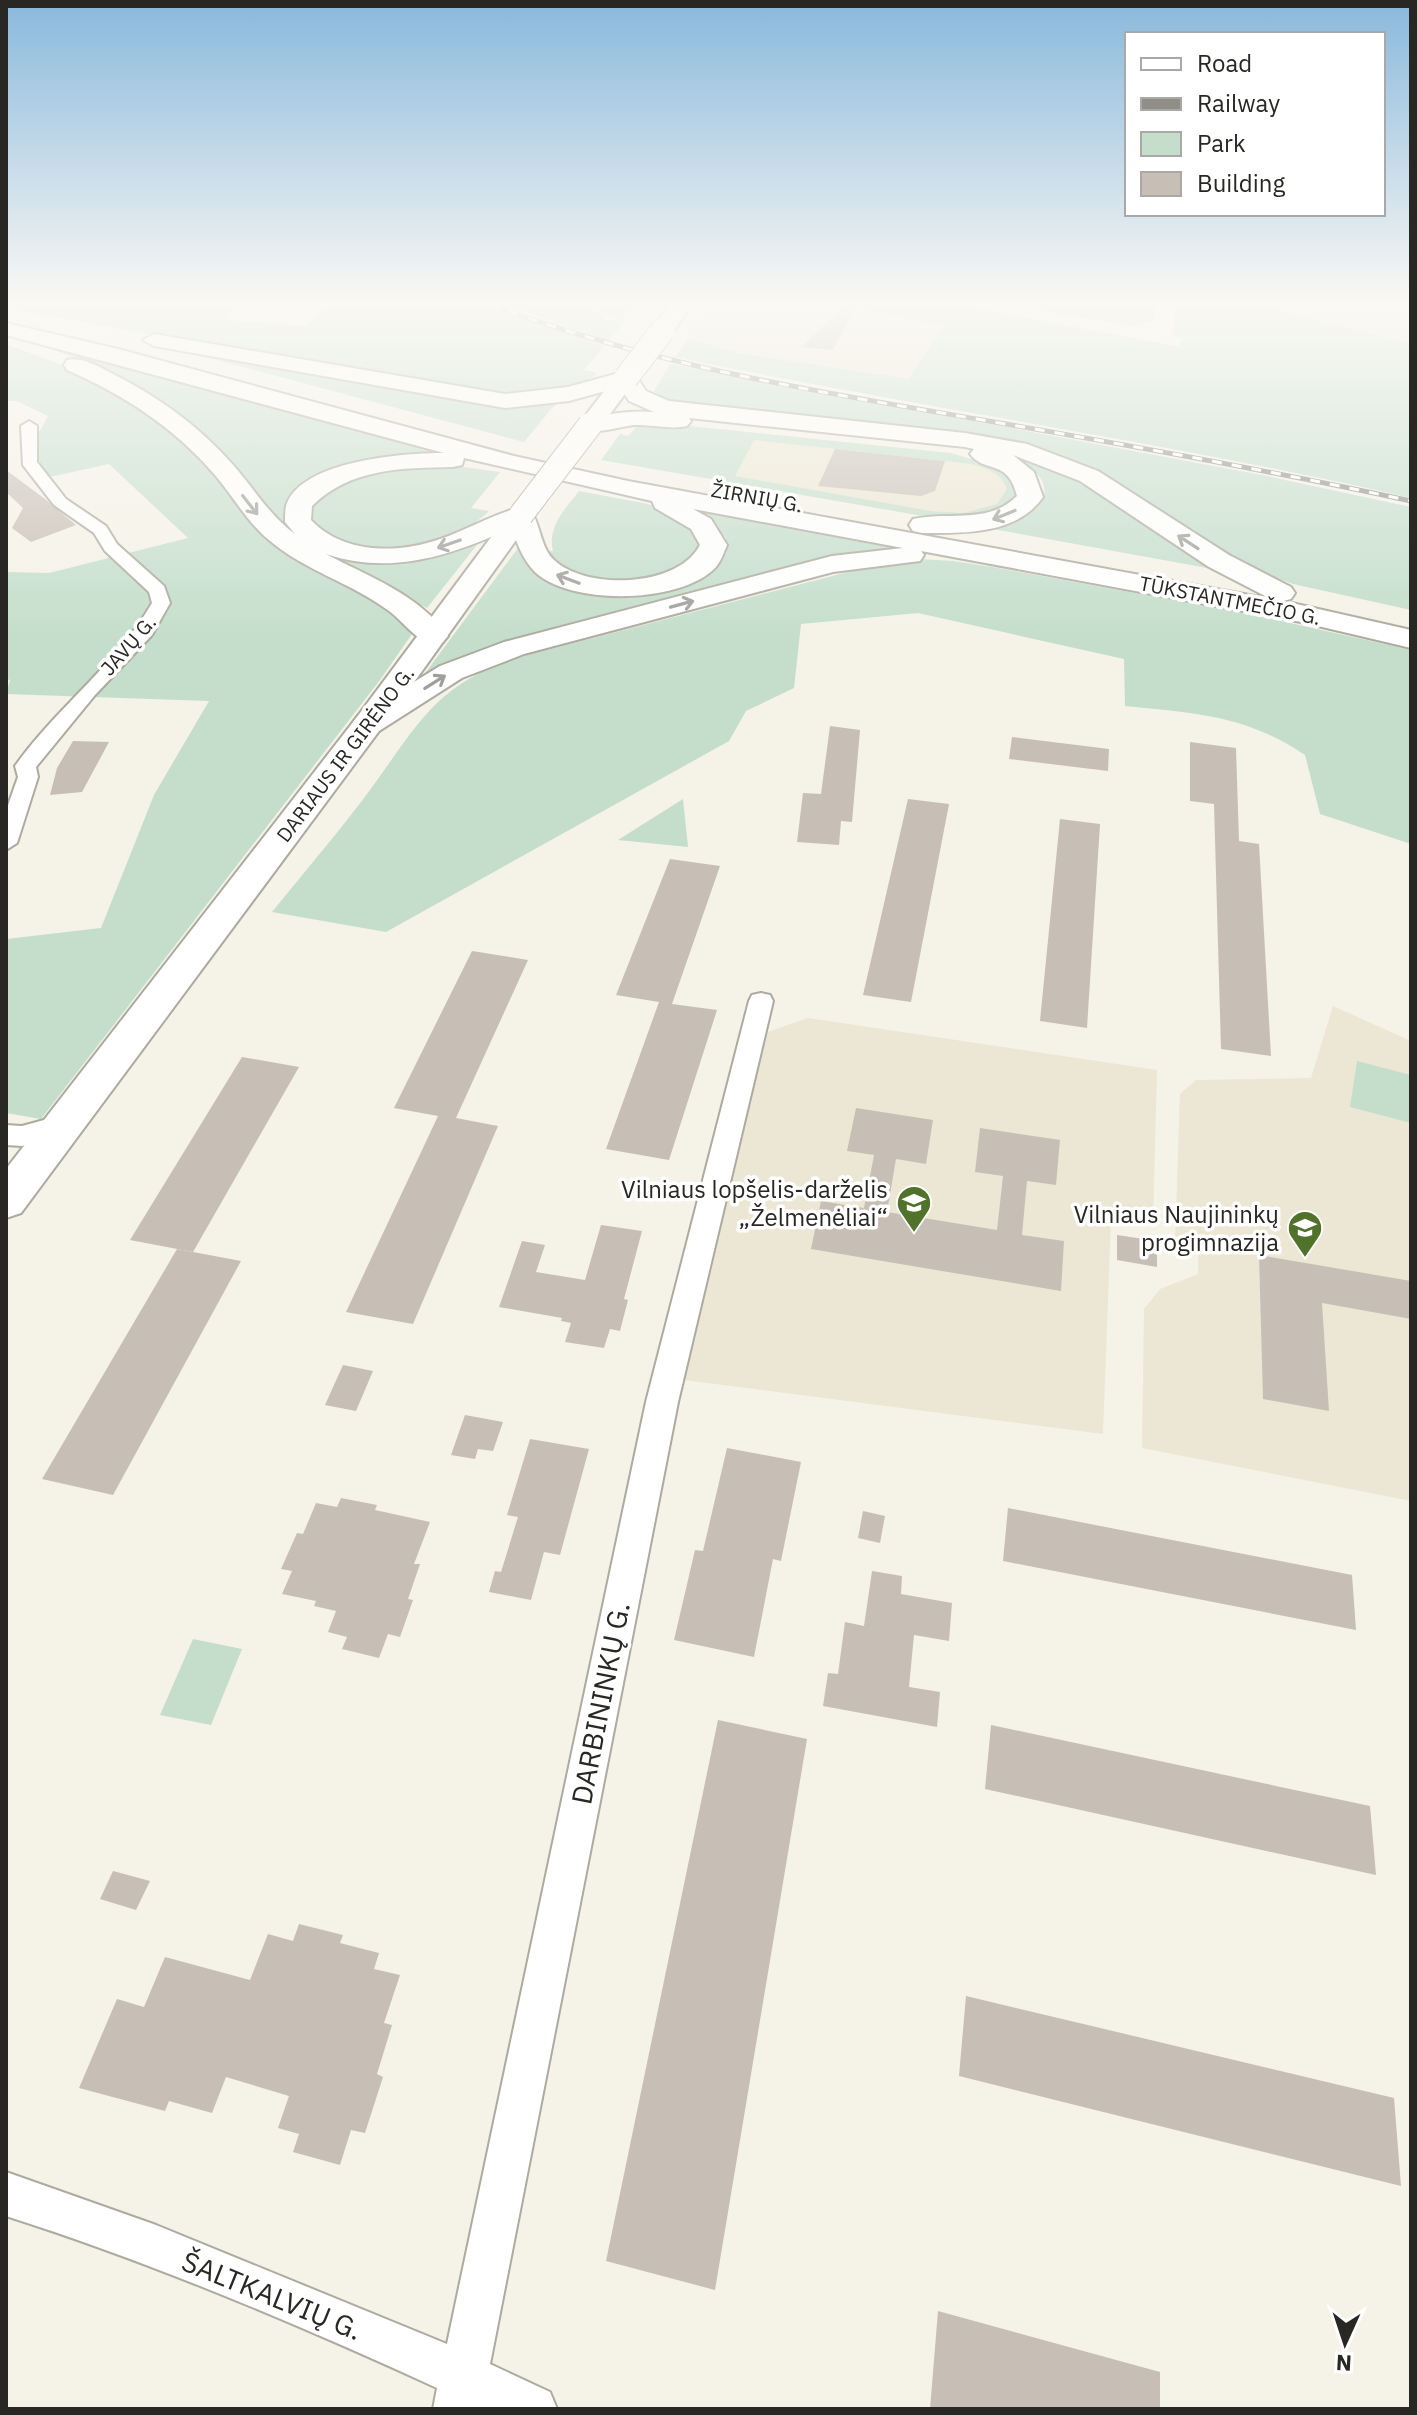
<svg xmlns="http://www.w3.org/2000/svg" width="1417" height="2415" viewBox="0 0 1417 2415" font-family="'IBM Plex Sans',sans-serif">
<rect width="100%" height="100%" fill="#f5f2e7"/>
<g fill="#ece7d4">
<path d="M 706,304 L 838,304 L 943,326 L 909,379 L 738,353 L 689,339 L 687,333 Z"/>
<path d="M 1254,304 L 1411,304 L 1411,344 L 1366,332 Z"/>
<path d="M 754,440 L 971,464 L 992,471 L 1004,479 L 1008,489 L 997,504 L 963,513 L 931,511 L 734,476 Z"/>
<path d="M 1333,1006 L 1411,1041 L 1411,1501 L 1142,1448 L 1144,1309 L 1160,1289 L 1198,1274 L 1198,1244 L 1175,1240 L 1180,1094 L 1196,1080 L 1311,1078 Z"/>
<path d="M 808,1018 L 1157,1070 L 1153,1224 L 1111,1219 L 1103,1434 L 684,1380 L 765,1033 Z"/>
</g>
<g fill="#c4decb" fill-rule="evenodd">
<path d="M 6,304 L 237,304 L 226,320 L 306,326 L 330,304 L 480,304 L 604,346 L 584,370 L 597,373 C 568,400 523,393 485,395 L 6,308 Z"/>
<path d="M 503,304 L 577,304 L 602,313 L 606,320 L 618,320 L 587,304 L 639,304 L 620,319 L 626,320 L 608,341 Z"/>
<path d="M 838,304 L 955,304 L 1179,347 L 1182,339 L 1172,334 L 1176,304 L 1254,304 L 1411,344 L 1411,498 C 1168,442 920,408 675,357 L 689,339 L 738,353 L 909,379 L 943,326 Z"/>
<path d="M 998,304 L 1158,304 L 1153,321 L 1132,326 Z"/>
<path d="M 149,342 L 479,402 L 562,401 L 552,408 L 524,442 Z"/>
<path d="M 6,344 L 73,369 L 163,421 L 198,454 L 232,497 L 412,623 L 412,634 L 380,680 L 41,1119 L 6,1113 L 6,939 L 101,928 L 154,795 L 209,701 L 6,694 L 10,680 L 6,679 L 6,572 L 49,573 L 188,538 L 109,464 L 45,478 L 30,449 L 48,416 L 17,401 L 6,401 Z"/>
<path d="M 60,350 L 439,454 L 365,463 L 286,519 L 289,528 L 297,535 L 352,558 L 484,536 L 427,608 L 298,539 L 105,371 L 58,351 Z"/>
<path d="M 670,364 L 1267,476 L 1411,507 L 1411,610 L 1293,584 L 1239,564 L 1076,463 L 665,401 L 654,391 Z"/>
<path d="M 642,421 L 951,453 L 1004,469 L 1020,493 C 1003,518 968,517 940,519 L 601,460 L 620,434 L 628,436 ZM 754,440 L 971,464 C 987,469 1001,472 1007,489 L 997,504 L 963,513 L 931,511 L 735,476 Z"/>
<path d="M 1001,450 L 1071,475 L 1224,571 L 987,528 C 1007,525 1056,512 1042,481 C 1035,467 1014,458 1001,450 Z"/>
<path d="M 441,464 L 500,472 L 471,508 L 489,511 C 457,544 379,562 336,541 C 327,537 318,529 310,523 L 312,502 C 354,468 390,470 441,464 Z"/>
<path d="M 579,491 L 648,504 L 683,518 L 705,547 L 669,576 L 616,583 L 567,573 L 545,552 L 553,551 C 547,527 565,509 579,491 Z"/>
<path d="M 702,512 L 898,549 L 847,556 L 423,676 L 521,544 C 524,551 526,561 531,567 C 556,600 652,584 690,582 C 712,573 726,564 726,538 Z"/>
<path d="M 902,558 L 953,561 L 992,567 L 1250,614 L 1411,650 L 1411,844 L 1320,814 L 1305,755 C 1246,715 1194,713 1125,706 L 1124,659 L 918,613 L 801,624 L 794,688 L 746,711 L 729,741 L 386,932 L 272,912 C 301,876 332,840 361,802 C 414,733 430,684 520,657 Z"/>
<path d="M 683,799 L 688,847 L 618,840 Z"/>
<path d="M 1357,1061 L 1411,1075 L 1411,1123 L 1350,1107 Z"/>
<path d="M 193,1639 L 242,1649 L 211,1725 L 160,1715 Z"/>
</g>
<g fill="#c7bfb6">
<path d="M 846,304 L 858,304 L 833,350 L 802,347 Z"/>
<path d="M 835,449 L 945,461 L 935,491 L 921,496 L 818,486 Z"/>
<path d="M 6,470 L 45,499 L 76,525 L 31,542 L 12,528 L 23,508 L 6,492 Z"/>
<path d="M 830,726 L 860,730 L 852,822 L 841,821 L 839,845 L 797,842 L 803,793 L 821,794 Z"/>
<path d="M 1012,737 L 1109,749 L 1108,771 L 1009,759 Z"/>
<path d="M 73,741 L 109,742 L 82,792 L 50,795 L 57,768 Z"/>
<path d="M 1190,742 L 1236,748 L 1239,841 L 1259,844 L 1271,1056 L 1221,1049 L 1214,804 L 1190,801 Z"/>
<path d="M 908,799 L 949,804 L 911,1002 L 863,995 Z"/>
<path d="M 1060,819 L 1100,824 L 1087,1028 L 1040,1021 Z"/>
<path d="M 670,859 L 720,866 L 672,1004 L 717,1010 L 669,1160 L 606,1149 L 659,1002 L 616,995 Z"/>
<path d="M 472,951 L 528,960 L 456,1118 L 498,1126 L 413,1324 L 346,1312 L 438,1116 L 394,1108 Z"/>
<path d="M 242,1057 L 299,1067 L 193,1252 L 130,1240 Z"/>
<path d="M 856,1108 L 933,1120 L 926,1164 L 896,1159 L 887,1212 L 997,1230 L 1003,1176 L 975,1172 L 980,1128 L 1060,1140 L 1056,1185 L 1027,1181 L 1022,1235 L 1064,1241 L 1061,1291 L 811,1249 L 821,1201 L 864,1208 L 874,1155 L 847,1151 Z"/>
<path d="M 601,1225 L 642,1231 L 624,1299 L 628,1300 L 620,1331 L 610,1329 L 604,1348 L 565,1342 L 571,1323 L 561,1321 L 562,1318 L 499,1307 L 522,1241 L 545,1245 L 536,1272 L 585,1280 Z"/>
<path d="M 1117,1235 L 1157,1241 L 1157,1267 L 1117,1260 Z"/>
<path d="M 177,1249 L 241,1261 L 113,1495 L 42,1479 Z"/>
<path d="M 1259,1255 L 1411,1281 L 1411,1319 L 1322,1303 L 1329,1411 L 1263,1399 Z"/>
<path d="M 343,1365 L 373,1371 L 356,1411 L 325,1405 Z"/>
<path d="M 465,1415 L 503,1422 L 493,1451 L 478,1449 L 475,1459 L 451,1455 Z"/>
<path d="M 530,1439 L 589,1449 L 560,1555 L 544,1552 L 531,1600 L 489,1592 L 495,1571 L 501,1572 L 518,1517 L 507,1515 Z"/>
<path d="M 727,1448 L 801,1462 L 781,1561 L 773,1559 L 754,1657 L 674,1640 L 695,1550 L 703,1551 Z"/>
<path d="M 341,1498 L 377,1505 L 375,1510 L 430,1522 L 414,1564 L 420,1564 L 408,1599 L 413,1600 L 400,1637 L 388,1634 L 379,1658 L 342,1649 L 347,1637 L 328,1632 L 336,1611 L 314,1606 L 316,1601 L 282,1594 L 292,1571 L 281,1569 L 297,1533 L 303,1534 L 316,1503 L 337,1507 Z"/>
<path d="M 1008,1508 L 1352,1575 L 1356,1630 L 1003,1561 Z"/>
<path d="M 863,1511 L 885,1516 L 880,1543 L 858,1538 Z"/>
<path d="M 872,1571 L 902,1576 L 901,1594 L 952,1603 L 949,1641 L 914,1635 L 909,1687 L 940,1692 L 937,1727 L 823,1706 L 828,1673 L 838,1674 L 845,1622 L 864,1626 Z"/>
<path d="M 718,1720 L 807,1739 L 715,2290 L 606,2261 Z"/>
<path d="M 991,1725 L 1370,1806 L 1376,1875 L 985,1789 Z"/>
<path d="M 113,1871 L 150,1881 L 136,1910 L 100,1899 Z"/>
<path d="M 299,1924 L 343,1935 L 340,1943 L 379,1953 L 374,1969 L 400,1975 L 384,2023 L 392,2025 L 377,2074 L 383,2077 L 365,2133 L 351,2130 L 340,2165 L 293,2152 L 299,2134 L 278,2128 L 289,2096 L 226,2077 L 212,2113 L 169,2101 L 165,2111 L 79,2088 L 117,1999 L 144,2007 L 165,1957 L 250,1980 L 268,1934 L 293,1941 Z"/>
<path d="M 966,1996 L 1394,2098 L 1401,2186 L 959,2076 Z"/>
<path d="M 938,2311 L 1160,2372 L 1160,2409 L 930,2409 Z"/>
</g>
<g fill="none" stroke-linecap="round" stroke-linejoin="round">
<defs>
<g id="street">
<path d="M 29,421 L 37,426 L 37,462 L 66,499 L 106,526 L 117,544 L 164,586 L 170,603 L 152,635 L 95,695 L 36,767 L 38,777 L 17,843 L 6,850 L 6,811 L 18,777 L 15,766 C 56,708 117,664 152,603 L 149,592 L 105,551 L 94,533 L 54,505 L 23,465 L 21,426 Z"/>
<path d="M 761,993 L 770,995 L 773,1001 L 678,1402 L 490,2364 L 550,2392 L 557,2409 L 433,2409 L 437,2388 C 297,2324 153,2263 6,2216 L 6,2172 L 156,2225 L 447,2344 L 646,1402 L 749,1001 L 752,995 Z"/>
<path d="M 66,1114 L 75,1117 L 79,1124 L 75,1131 L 22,1146 L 6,1145 L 6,1125 L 22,1126 Z"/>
</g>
<g id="primary">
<path d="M 671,304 L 692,304 L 671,335 L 655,335 L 652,330 Z"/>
<path d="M 626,371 L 634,373 L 637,378 L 598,430 L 582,430 L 578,425 L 582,420 L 618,373 Z"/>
<path d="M 521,507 L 530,509 L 534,515 L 379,731 L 21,1213 L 6,1218 L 6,1169 L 357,717 L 512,509 Z"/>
</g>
<path id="highway" d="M 6,323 L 118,349 L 514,456 L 628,481 L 1271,599 L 1209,567 L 1080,481 L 1013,455 L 1034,472 L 1043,497 C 1017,535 963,533 922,533 L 913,531 L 909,525 L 913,519 C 948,511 988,525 1017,496 C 1008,458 985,474 970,454 L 974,449 L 965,447 L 689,418 L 691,421 L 687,426 C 670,430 652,424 634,425 C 617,427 599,434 582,430 L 578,425 L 582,420 C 605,414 630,410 654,412 L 629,401 L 620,387 L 569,401 L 505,408 L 154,346 L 143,340 L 154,334 L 505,394 L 568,387 L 626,371 L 634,373 L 646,391 L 669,401 L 965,433 L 1027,444 L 1098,471 L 1229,555 L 1291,587 L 1295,593 L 1291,599 L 1283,601 L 1411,630 L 1411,648 L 1301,622 L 921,551 L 924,555 L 920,561 L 833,572 L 524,654 L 462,678 L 379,731 L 368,733 L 357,731 L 352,724 L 357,717 L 440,666 L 504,642 L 832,556 L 903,548 L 693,509 L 711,519 L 727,545 C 724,552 721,561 716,567 C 682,604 571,606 535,572 C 523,560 517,544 512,528 C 451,555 392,576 326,554 C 369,577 419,594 448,636 L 443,642 C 419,648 407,624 389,611 C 352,583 305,571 269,540 C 247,522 233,496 215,475 C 174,427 124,395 67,370 L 64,365 L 67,360 C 83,356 99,367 113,374 C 159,397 200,427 234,466 C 254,489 270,516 295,534 L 285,522 C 285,516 285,508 287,503 C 305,460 405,453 444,453 L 6,335 ZM 464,458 L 652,501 L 655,508 L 691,529 L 700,545 C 679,587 587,591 554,560 C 540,547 541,525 530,509 L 521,507 C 493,514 467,530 440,539 C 398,554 343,554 311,520 L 312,506 C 350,468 402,468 453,467 L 462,465 Z"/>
</defs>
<use href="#street" stroke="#adaaa0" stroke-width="4"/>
<use href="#primary" stroke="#adaaa0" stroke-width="4"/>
<use href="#highway" stroke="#adaaa0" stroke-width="4"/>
<use href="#street" fill="#fff" fill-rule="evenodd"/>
<use href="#primary" fill="#fff" fill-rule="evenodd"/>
<use href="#highway" fill="#fff" fill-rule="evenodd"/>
<defs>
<path id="rail" d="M 490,304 C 647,364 812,391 977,419 C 1122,444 1267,470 1411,501"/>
</defs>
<use href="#rail" stroke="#908e86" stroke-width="5"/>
<use href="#rail" stroke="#fff" stroke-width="3" stroke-dasharray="10" stroke-linecap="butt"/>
<defs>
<g id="primary-bridge">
<path d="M 626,378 L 663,330"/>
<path d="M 521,515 L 590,425"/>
</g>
</defs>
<use href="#primary-bridge" stroke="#adaaa0" stroke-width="26" stroke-linecap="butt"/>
<use href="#primary-bridge" stroke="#fff" stroke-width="24"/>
</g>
<defs><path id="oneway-shaft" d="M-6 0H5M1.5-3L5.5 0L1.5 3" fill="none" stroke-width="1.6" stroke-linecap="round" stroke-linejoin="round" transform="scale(2)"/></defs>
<g stroke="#9e9e9c">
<use href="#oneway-shaft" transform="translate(250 505) rotate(52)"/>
<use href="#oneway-shaft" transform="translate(1004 515) rotate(158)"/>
<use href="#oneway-shaft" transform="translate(1188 542) rotate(-147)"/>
<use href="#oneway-shaft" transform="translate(449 544) rotate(161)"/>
<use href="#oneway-shaft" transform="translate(568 579) rotate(-159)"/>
<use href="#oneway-shaft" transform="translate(682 604) rotate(-15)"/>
<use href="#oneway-shaft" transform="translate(435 682) rotate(-32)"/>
</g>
<linearGradient id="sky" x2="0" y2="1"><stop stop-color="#89b8dc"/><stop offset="0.47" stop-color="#faf9f4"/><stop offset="1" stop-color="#faf9f4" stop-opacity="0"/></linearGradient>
<rect width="1417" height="642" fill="url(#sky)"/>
<defs>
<symbol id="school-pin" viewBox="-11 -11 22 30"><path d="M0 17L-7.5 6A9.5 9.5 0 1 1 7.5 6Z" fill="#51722a" stroke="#fff"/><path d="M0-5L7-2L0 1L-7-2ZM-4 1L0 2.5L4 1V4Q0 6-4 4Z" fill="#fff"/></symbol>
</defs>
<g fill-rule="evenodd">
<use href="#school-pin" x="894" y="1183" width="40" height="54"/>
<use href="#school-pin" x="1285" y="1208" width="40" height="54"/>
</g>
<g text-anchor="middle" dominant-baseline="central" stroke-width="7" stroke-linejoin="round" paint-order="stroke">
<g font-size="20" fill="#282723" stroke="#fff">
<text transform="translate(757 497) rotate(10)">ŽIRNIŲ G.</text>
<text transform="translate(1230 600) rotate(11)">TŪKSTANTMEČIO G.</text>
<text transform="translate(128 645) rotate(-49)">JAVŲ G.</text>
<text transform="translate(345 754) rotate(-53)">DARIAUS IR GIRĖNO G.</text>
</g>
<g font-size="24" fill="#282723" stroke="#fff" text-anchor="end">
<text x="888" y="1189">Vilniaus lopšelis-darželis<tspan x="888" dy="28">„Želmenėliai“</tspan></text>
<text x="1279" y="1214">Vilniaus Naujininkų<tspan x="1279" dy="28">progimnazija</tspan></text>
</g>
<g font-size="28" fill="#282723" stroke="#fff">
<text transform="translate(600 1703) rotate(-79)">DARBININKŲ G.</text>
<text transform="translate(272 2295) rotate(22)">ŠALTKALVIŲ G.</text>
</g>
</g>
<rect width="1417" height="2415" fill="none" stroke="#282723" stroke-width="16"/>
<rect x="1125" y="32" width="260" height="184" fill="#ffffff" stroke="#a9a9a7" stroke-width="2"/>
<rect x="1141" y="58" width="40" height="12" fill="#ffffff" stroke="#a9a9a7" stroke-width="2"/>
<text x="1197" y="72" font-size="24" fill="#282723">Road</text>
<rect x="1141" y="98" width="40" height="12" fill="#908e86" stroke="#a9a9a7" stroke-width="2"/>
<text x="1197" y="112" font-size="24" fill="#282723">Railway</text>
<rect x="1141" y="132" width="40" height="24" fill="#c4decb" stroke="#a9a9a7" stroke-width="2"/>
<text x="1197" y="152" font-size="24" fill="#282723">Park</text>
<rect x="1141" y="172" width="40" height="24" fill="#c7bfb6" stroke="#a9a9a7" stroke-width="2"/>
<text x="1197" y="192" font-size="24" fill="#282723">Building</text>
<g transform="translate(1345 2343) rotate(183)" stroke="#ffffff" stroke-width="6" paint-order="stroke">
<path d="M0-6L14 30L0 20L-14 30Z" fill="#282723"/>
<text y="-12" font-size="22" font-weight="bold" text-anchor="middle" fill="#282723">N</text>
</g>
</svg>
